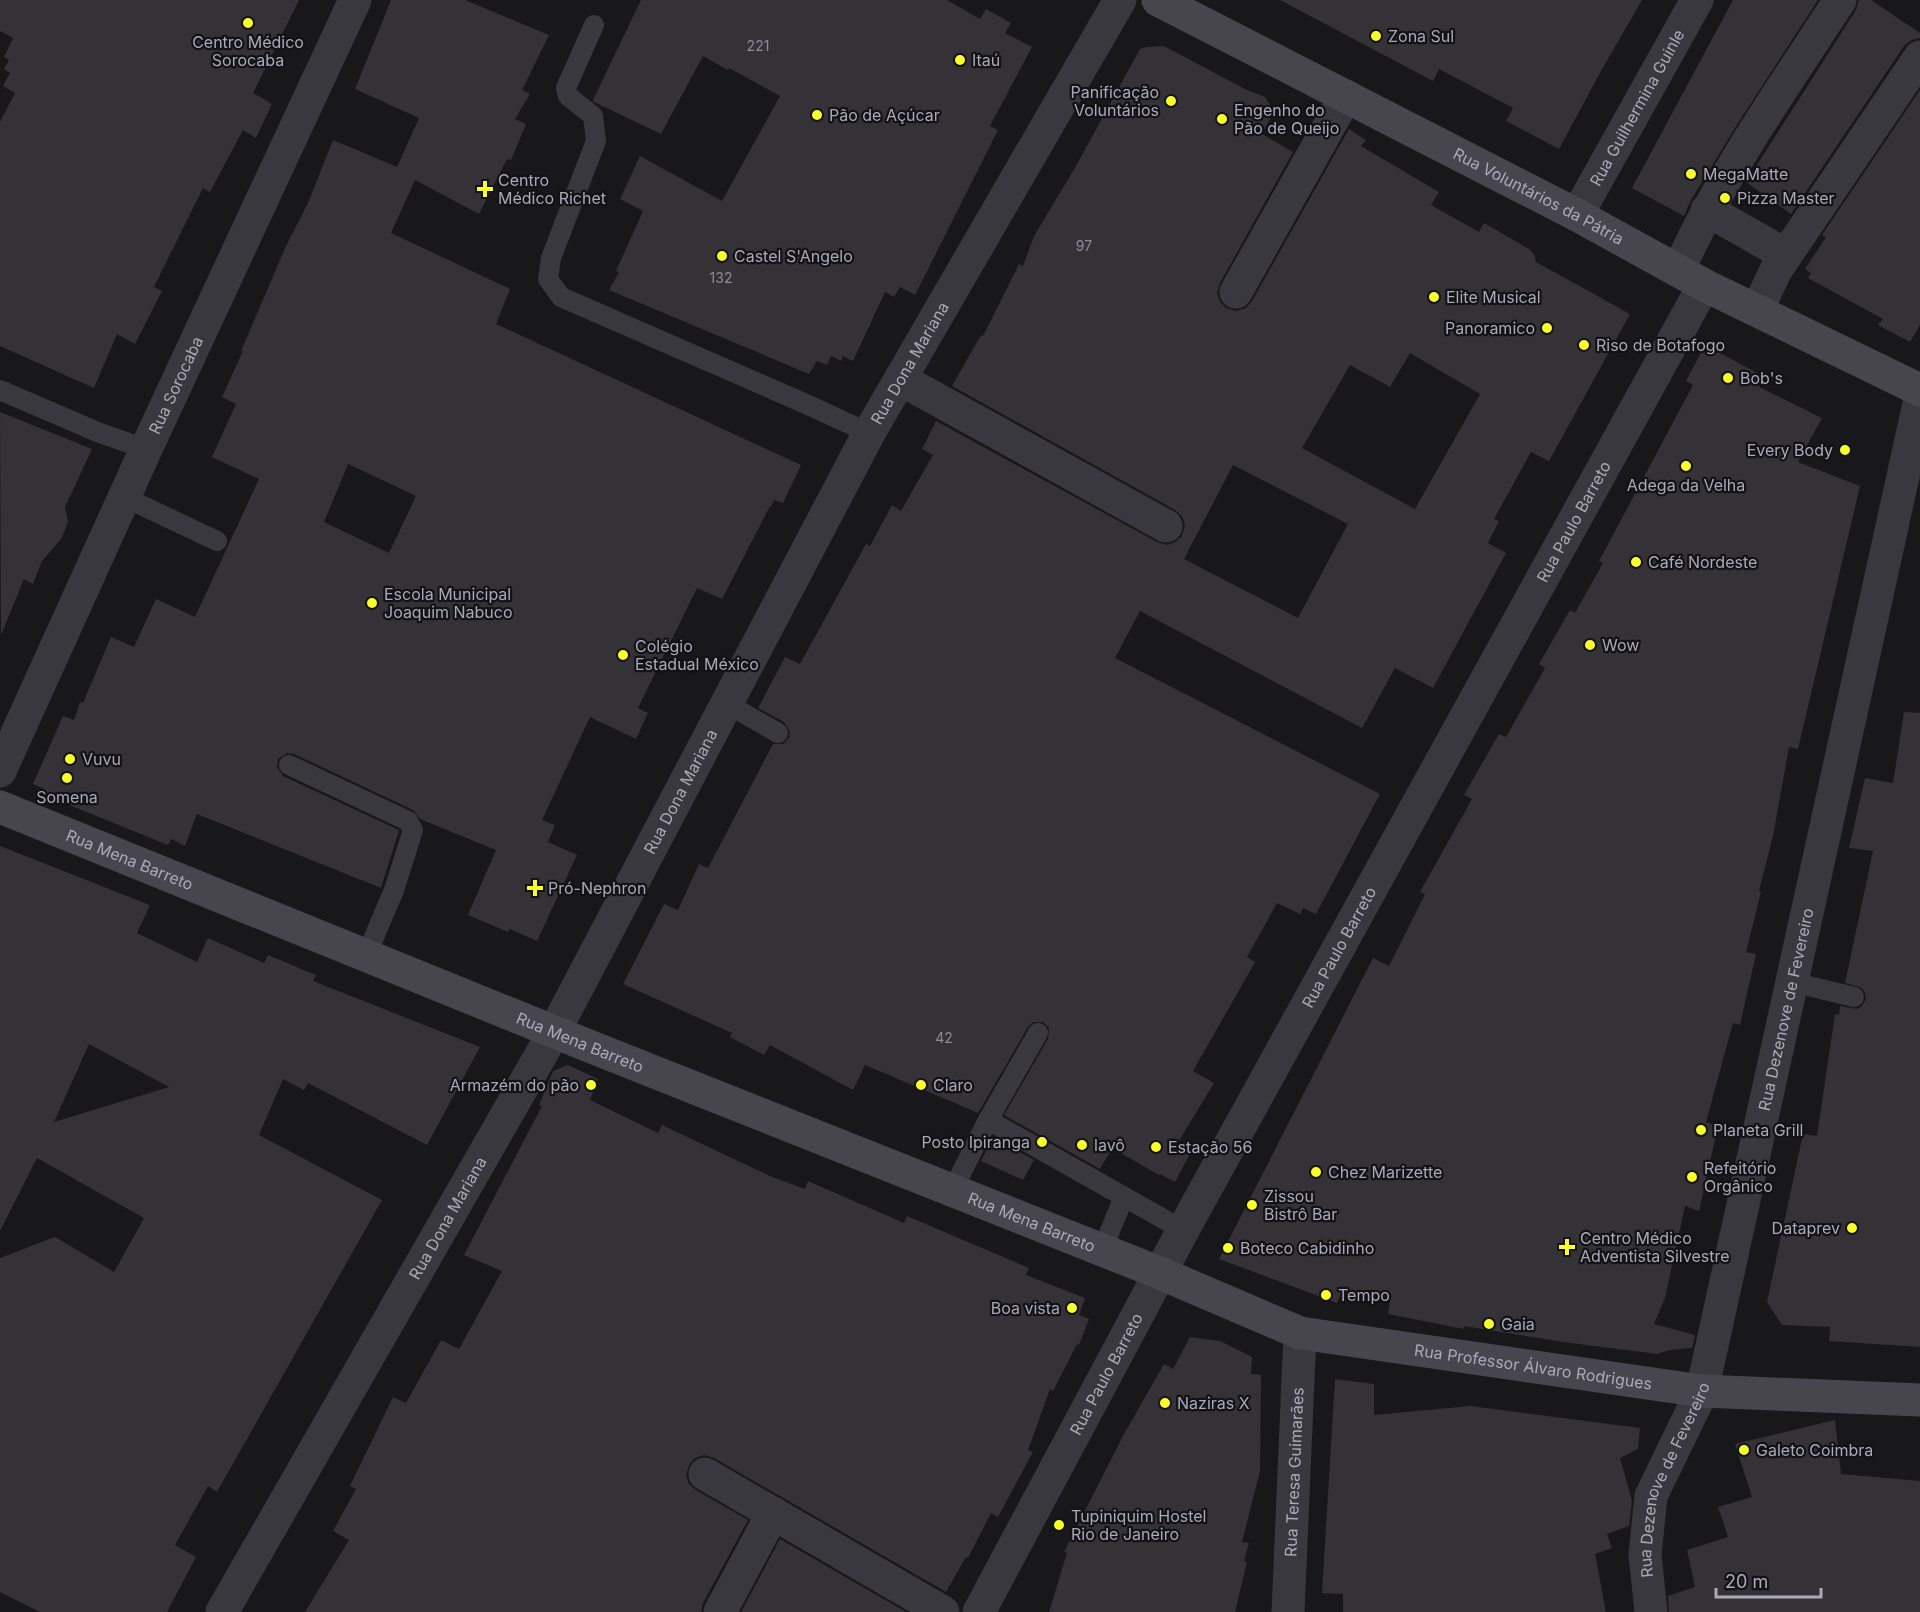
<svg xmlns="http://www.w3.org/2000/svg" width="1920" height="1612" viewBox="0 0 1920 1612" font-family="Inter,sans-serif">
<rect width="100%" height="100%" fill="#18171a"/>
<g fill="#343236" fill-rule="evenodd">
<path d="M 0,0 L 299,0 L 253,93 L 272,104 L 256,138 L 243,130 L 210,192 L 203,188 L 154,287 L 162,291 L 135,344 L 117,334 L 94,388 L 0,346 L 0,122 L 15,93 L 3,86 L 10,73 L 4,69 L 9,60 L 4,57 L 13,38 L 0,31 Z"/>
<path d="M 391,0 L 465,0 L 549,35 L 522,90 L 530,94 L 515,119 L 526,124 L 511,160 L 507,159 L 479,214 L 415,180 L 391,233 L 510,289 L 496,324 L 801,465 L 783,503 L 774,500 L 771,507 L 770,506 L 722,599 L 697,588 L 638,708 L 648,713 L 636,739 L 590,717 L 542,820 L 555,825 L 548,842 L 577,855 L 537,941 L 510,929 L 508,932 L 468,915 L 496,850 L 420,819 L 413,810 L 294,754 L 287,753 L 278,759 L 277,767 L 283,776 L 399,830 L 381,888 L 197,814 L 185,846 L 171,839 L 168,845 L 42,794 L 44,789 L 33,784 L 63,716 L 74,720 L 80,702 L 83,703 L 111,637 L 134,647 L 156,599 L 195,617 L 259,479 L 212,457 L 236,404 L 222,397 L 243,351 L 241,351 L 286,246 L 308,203 L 333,140 L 397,167 L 419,118 L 355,89 ZM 348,464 L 416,496 L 389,553 L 324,522 Z"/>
<path d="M 641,0 L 947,0 L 980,19 L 986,9 L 1011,23 L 1005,33 L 1032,47 L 990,126 L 998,130 L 915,295 L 900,287 L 894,297 L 885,292 L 853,361 L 843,356 L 841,361 L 831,356 L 827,365 L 817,361 L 809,374 L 609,290 L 619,272 L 616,271 L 643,211 L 620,199 L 640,156 L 722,201 L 780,96 L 729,68 L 728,70 L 703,56 L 661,134 L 594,102 L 593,100 Z"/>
<path d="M 1280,0 L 1642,0 L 1601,71 L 1559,149 L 1506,121 L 1513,108 L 1439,69 L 1433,81 Z"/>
<path d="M 1733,0 L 1818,0 L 1738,123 L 1691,200 L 1684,216 L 1632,188 Z"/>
<path d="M 1859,0 L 1871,0 L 1920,33 L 1920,38 L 1911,40 L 1904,46 L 1791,214 L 1746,182 L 1856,10 Z"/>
<path d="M 1164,46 L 1245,89 L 1265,97 L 1274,111 L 1262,134 L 1293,152 L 1220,283 L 1217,293 L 1220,302 L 1226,308 L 1237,311 L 1246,308 L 1252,301 L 1349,129 L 1366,140 L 1361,146 L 1439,192 L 1431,205 L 1479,232 L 1484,223 L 1529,249 L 1534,254 L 1536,262 L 1630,314 L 1549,461 L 1531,452 L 1494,519 L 1499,521 L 1488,543 L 1506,553 L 1433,688 L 1395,668 L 1362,728 L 1140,611 L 1115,658 L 1380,794 L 1316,914 L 1303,908 L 1300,914 L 1277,903 L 1247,957 L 1255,962 L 1193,1071 L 1214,1083 L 1177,1144 L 1191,1152 L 1175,1182 L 1160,1174 L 1159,1175 L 1112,1148 L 1100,1169 L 1004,1115 L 1048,1039 L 1049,1028 L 1043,1022 L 1033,1022 L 1028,1027 L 978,1113 L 865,1065 L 853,1090 L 770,1045 L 764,1055 L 730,1037 L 732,1033 L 623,984 L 664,904 L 678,910 L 699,864 L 708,868 L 773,744 L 783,744 L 789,738 L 790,732 L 784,722 L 758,708 L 785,657 L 800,664 L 866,544 L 870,546 L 892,505 L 901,511 L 933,455 L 922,449 L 936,421 L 1157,542 L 1167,545 L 1175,542 L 1182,536 L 1185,525 L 1182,516 L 1175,510 L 952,386 L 981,335 L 983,336 L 1019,264 L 1023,266 L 1034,236 L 1076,166 L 1140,49 L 1147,47 ZM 1410,353 L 1480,394 L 1415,509 L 1302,448 L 1350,365 L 1390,387 ZM 1233,465 L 1348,524 L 1298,618 L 1184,559 Z"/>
<path d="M 1920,90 L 1920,325 L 1910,342 L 1878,325 L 1883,319 L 1808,278 L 1811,273 L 1805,269 L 1826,237 L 1822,235 Z"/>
<path d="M 1705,345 L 1765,377 L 1759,387 L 1822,418 L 1798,462 L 1860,486 L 1798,749 L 1789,747 L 1773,836 L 1759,891 L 1761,892 L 1746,952 L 1756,954 L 1740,1025 L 1733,1023 L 1706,1122 L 1718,1126 L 1699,1211 L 1685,1206 L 1665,1298 L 1654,1324 L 1695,1335 L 1692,1348 L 1670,1350 L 1657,1354 L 1563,1342 L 1464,1326 L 1464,1329 L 1388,1314 L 1390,1301 L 1341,1294 L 1337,1303 L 1219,1259 L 1373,958 L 1389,966 L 1425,894 L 1420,892 L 1472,799 L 1464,795 L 1499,734 L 1506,737 L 1545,668 L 1539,664 L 1570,610 L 1575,613 L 1603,563 L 1599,561 L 1693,385 L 1686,381 Z"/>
<path d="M 0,412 L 92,449 L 65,507 L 68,522 L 61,539 L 42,561 L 33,584 L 24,579 L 1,635 Z"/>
<path d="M 1904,712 L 1920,713 L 1920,1347 L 1829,1341 L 1830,1327 L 1782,1325 L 1767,1302 L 1803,1134 L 1817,1136 L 1835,1014 L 1839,1015 L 1840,1006 L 1857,1009 L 1862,1006 L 1866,999 L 1865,993 L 1862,988 L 1845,983 L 1873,851 L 1849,848 L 1865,778 L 1893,783 Z"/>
<path d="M 0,846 L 150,905 L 137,933 L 197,962 L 208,938 L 264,963 L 268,955 L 316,975 L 313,981 L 480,1047 L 427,1145 L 308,1083 L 304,1090 L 283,1079 L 259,1135 L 382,1200 L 217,1492 L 208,1486 L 175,1545 L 196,1557 L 167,1612 L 40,1612 L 0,1592 L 0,1258 L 55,1237 L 114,1272 L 144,1218 L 37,1158 L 0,1231 ZM 89,1044 L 169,1087 L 54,1122 Z"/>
<path d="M 568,1065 L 598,1079 L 590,1100 L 658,1133 L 662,1125 L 770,1176 L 805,1189 L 808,1181 L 904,1223 L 907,1216 L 1029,1268 L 1026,1275 L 1085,1298 L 1079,1315 L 1089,1319 L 1079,1345 L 1077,1344 L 1053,1391 L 1050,1389 L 1028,1450 L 1033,1452 L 998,1517 L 991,1513 L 968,1558 L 966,1557 L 946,1592 L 714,1458 L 704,1455 L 695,1458 L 689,1465 L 686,1475 L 689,1484 L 696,1490 L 748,1520 L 703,1603 L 701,1612 L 305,1612 L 349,1540 L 333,1531 L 356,1489 L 350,1486 L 393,1397 L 406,1403 L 441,1340 L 459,1349 L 502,1271 L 464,1255 L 542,1106 L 539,1105 L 553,1071 Z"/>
<path d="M 993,1137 L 1034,1160 L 1023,1180 L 981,1161 Z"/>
<path d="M 1190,1337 L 1220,1341 L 1252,1357 L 1251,1374 L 1261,1375 L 1260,1471 L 1242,1542 L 1249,1543 L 1244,1561 L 1247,1562 L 1235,1612 L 1049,1612 L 1067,1553 L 1064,1552 L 1123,1436 L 1164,1364 L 1173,1369 Z"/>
<path d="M 1335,1379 L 1374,1384 L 1374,1415 L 1471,1406 L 1640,1428 L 1638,1449 L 1620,1458 L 1632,1501 L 1629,1526 L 1607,1534 L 1612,1548 L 1595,1554 L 1606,1612 L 1343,1612 L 1343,1594 L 1322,1593 Z"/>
<path d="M 1835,1420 L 1841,1474 L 1920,1481 L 1920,1612 L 1669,1612 L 1668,1596 L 1695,1587 L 1687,1550 L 1728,1537 L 1718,1507 L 1752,1497 L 1735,1444 Z"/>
<path d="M 780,1539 L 906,1612 L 741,1612 Z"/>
</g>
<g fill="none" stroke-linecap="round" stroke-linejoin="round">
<g stroke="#3a383f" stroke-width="20">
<path d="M 594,25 L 566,88 L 568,96 L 593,116 L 596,141 L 551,258 L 548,279 L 561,297 L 806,404 L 869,433"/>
<path d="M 0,390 L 100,433 L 146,449"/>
<path d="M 124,497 L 217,541"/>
<path d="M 726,703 L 778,733"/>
<path d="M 289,765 L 408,821 L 413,830 L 394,890 L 366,956"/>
<path d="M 1792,982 L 1854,997"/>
<path d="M 988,1120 L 1038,1033"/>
<path d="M 952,1191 L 988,1120 L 1183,1230"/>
<path d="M 1102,1250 L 1124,1197"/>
</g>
<g stroke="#3a383f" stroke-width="33">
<path d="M 1707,210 L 1786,255"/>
<path id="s1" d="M 1577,215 L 1697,0"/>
<path d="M 1678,271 C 1721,175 1783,88 1840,0"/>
<path d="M 1236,292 L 1346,96"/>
<path d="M 1757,310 L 1776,270 L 1920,57"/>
<path d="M 900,379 L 1166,526"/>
<path id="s2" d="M 0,771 L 146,449 L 355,0"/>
<path d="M 705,1474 L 943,1612"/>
<path id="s3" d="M 222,1612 L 554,1032 L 869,433 L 1120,0"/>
<path d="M 720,1612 L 773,1513"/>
<path id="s4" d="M 979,1612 L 1183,1230 L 1704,285"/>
<path id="s5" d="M 1288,1612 L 1300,1333"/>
<path id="s6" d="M 1651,1612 L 1645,1555 L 1651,1496 L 1702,1391 L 1920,399"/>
</g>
<g stroke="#47464f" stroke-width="33">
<path id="s7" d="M 1158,0 L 1577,215 L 1704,285 L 1920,390"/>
<path id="s8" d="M 0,807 L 589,1046 L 1160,1273 L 1300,1333 L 1702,1391 L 1920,1400"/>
</g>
</g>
<g fill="#f8ff2a" stroke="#131215" stroke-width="2">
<circle cx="248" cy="23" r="6"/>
<circle cx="1376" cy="36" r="6"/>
<circle cx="960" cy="60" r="6"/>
<circle cx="1171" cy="101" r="6"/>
<circle cx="817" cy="115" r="6"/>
<circle cx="1222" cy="119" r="6"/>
<circle cx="1691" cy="174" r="6"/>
<path d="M482 180h6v6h6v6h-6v6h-6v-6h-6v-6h6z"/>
<circle cx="1725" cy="198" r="6"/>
<circle cx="722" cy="256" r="6"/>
<circle cx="1434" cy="297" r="6"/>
<circle cx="1547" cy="328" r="6"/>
<circle cx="1584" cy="345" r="6"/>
<circle cx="1728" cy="378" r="6"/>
<circle cx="1845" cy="450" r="6"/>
<circle cx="1686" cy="466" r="6"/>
<circle cx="1636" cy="562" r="6"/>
<circle cx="372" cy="603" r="6"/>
<circle cx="1590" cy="645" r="6"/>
<circle cx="623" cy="655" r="6"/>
<circle cx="70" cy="759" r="6"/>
<circle cx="67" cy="778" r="6"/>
<path d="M532 879h6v6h6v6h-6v6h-6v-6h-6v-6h6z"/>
<circle cx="591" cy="1085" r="6"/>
<circle cx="921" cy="1085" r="6"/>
<circle cx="1701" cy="1130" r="6"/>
<circle cx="1042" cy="1142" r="6"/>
<circle cx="1082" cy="1145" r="6"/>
<circle cx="1156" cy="1147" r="6"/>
<circle cx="1316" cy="1172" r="6"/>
<circle cx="1692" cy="1177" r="6"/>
<circle cx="1252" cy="1205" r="6"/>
<circle cx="1852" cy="1228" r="6"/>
<path d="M1564 1238h6v6h6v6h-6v6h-6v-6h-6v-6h6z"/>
<circle cx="1228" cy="1248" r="6"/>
<circle cx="1326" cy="1295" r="6"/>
<circle cx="1072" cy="1308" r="6"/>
<circle cx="1489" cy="1324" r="6"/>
<circle cx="1165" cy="1403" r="6"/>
<circle cx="1744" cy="1450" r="6"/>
<circle cx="1059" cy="1525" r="6"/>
</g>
<g text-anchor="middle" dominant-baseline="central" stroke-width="4.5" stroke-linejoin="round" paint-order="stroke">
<g font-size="14" fill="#8c8b9a">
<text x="758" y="45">221</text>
<text x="1084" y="245">97</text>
<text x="721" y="277">132</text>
<text x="944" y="1037">42</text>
</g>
<g font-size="16" fill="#aaa9bb" stroke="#131215" text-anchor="start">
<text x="1388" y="36">Zona Sul</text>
<text x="248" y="42" text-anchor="middle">Centro Médico<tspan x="248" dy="18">Sorocaba</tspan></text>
<text x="972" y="60">Itaú</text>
<text x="1159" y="92" text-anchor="end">Panificação<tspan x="1159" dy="18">Voluntários</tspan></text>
<text x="1234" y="110">Engenho do<tspan x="1234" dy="18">Pão de Queijo</tspan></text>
<text x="829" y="115">Pão de Açúcar</text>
<text x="1703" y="174">MegaMatte</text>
<text x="498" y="180">Centro<tspan x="498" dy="18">Médico Richet</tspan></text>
<text x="1737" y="198">Pizza Master</text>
<text x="734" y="256">Castel S'Angelo</text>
<text x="1446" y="297">Elite Musical</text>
<text x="1535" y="328" text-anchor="end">Panoramico</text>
<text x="1596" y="345">Riso de Botafogo</text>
<text x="1740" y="378">Bob's</text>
<text x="1833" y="450" text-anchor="end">Every Body</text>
<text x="1686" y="485" text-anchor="middle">Adega da Velha</text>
<text x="1648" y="562">Café Nordeste</text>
<text x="384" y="594">Escola Municipal<tspan x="384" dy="18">Joaquim Nabuco</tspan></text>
<text x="1602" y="645">Wow</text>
<text x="635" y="646">Colégio<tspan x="635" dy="18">Estadual México</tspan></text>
<text x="82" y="759">Vuvu</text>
<text x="67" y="797" text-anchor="middle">Somena</text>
<text x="548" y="888">Pró-Nephron</text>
<text x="579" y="1085" text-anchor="end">Armazém do pão</text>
<text x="933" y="1085">Claro</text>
<text x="1713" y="1130">Planeta Grill</text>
<text x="1030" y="1142" text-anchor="end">Posto Ipiranga</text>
<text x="1094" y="1145">lavô</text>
<text x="1168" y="1147">Estação 56</text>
<text x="1704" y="1168">Refeitório<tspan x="1704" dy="18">Orgânico</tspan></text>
<text x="1328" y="1172">Chez Marizette</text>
<text x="1264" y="1196">Zissou<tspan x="1264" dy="18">Bistrô Bar</tspan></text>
<text x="1840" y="1228" text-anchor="end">Dataprev</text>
<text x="1580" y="1238">Centro Médico<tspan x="1580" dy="18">Adventista Silvestre</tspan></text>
<text x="1240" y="1248">Boteco Cabidinho</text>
<text x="1338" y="1295">Tempo</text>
<text x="1060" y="1308" text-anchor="end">Boa vista</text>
<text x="1501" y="1324">Gaia</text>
<text x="1177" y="1403">Naziras X</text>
<text x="1756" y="1450">Galeto Coimbra</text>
<text x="1071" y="1516">Tupiniquim Hostel<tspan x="1071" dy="18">Rio de Janeiro</tspan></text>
</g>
<g font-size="16" fill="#aaa9bb" stroke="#131215">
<text stroke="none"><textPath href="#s1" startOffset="123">Rua Guilhermina Guinle</textPath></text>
<text stroke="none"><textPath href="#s7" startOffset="428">Rua Voluntários da Pátria</textPath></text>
<text stroke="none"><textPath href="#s3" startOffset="1426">Rua Dona Mariana</textPath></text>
<text stroke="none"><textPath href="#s2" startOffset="424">Rua Sorocaba</textPath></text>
<text stroke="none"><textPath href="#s4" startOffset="1242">Rua Paulo Barreto</textPath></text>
<text stroke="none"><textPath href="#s3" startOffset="940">Rua Dona Mariana</textPath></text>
<text stroke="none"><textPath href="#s8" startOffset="140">Rua Mena Barreto</textPath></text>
<text stroke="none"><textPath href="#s4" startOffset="756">Rua Paulo Barreto</textPath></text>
<text stroke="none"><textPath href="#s6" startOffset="624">Rua Dezenove de Fevereiro</textPath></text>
<text stroke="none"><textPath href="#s8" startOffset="626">Rua Mena Barreto</textPath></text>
<text stroke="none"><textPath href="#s3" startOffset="454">Rua Dona Mariana</textPath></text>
<text stroke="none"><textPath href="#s8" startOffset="1112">Rua Mena Barreto</textPath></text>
<text stroke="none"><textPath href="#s8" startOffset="1638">Rua Professor Álvaro Rodrigues</textPath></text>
<text stroke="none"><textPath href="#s4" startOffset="270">Rua Paulo Barreto</textPath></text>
<text stroke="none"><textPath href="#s5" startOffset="140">Rua Teresa Guimarães</textPath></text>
<text stroke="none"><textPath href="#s6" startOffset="138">Rua Dezenove de Fevereiro</textPath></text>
</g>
</g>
<path d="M1716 1588v9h105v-9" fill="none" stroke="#aaa9bb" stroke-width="3"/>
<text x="1725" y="1588" font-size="18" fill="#aaa9bb" stroke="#131215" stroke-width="4.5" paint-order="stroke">20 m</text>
</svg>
